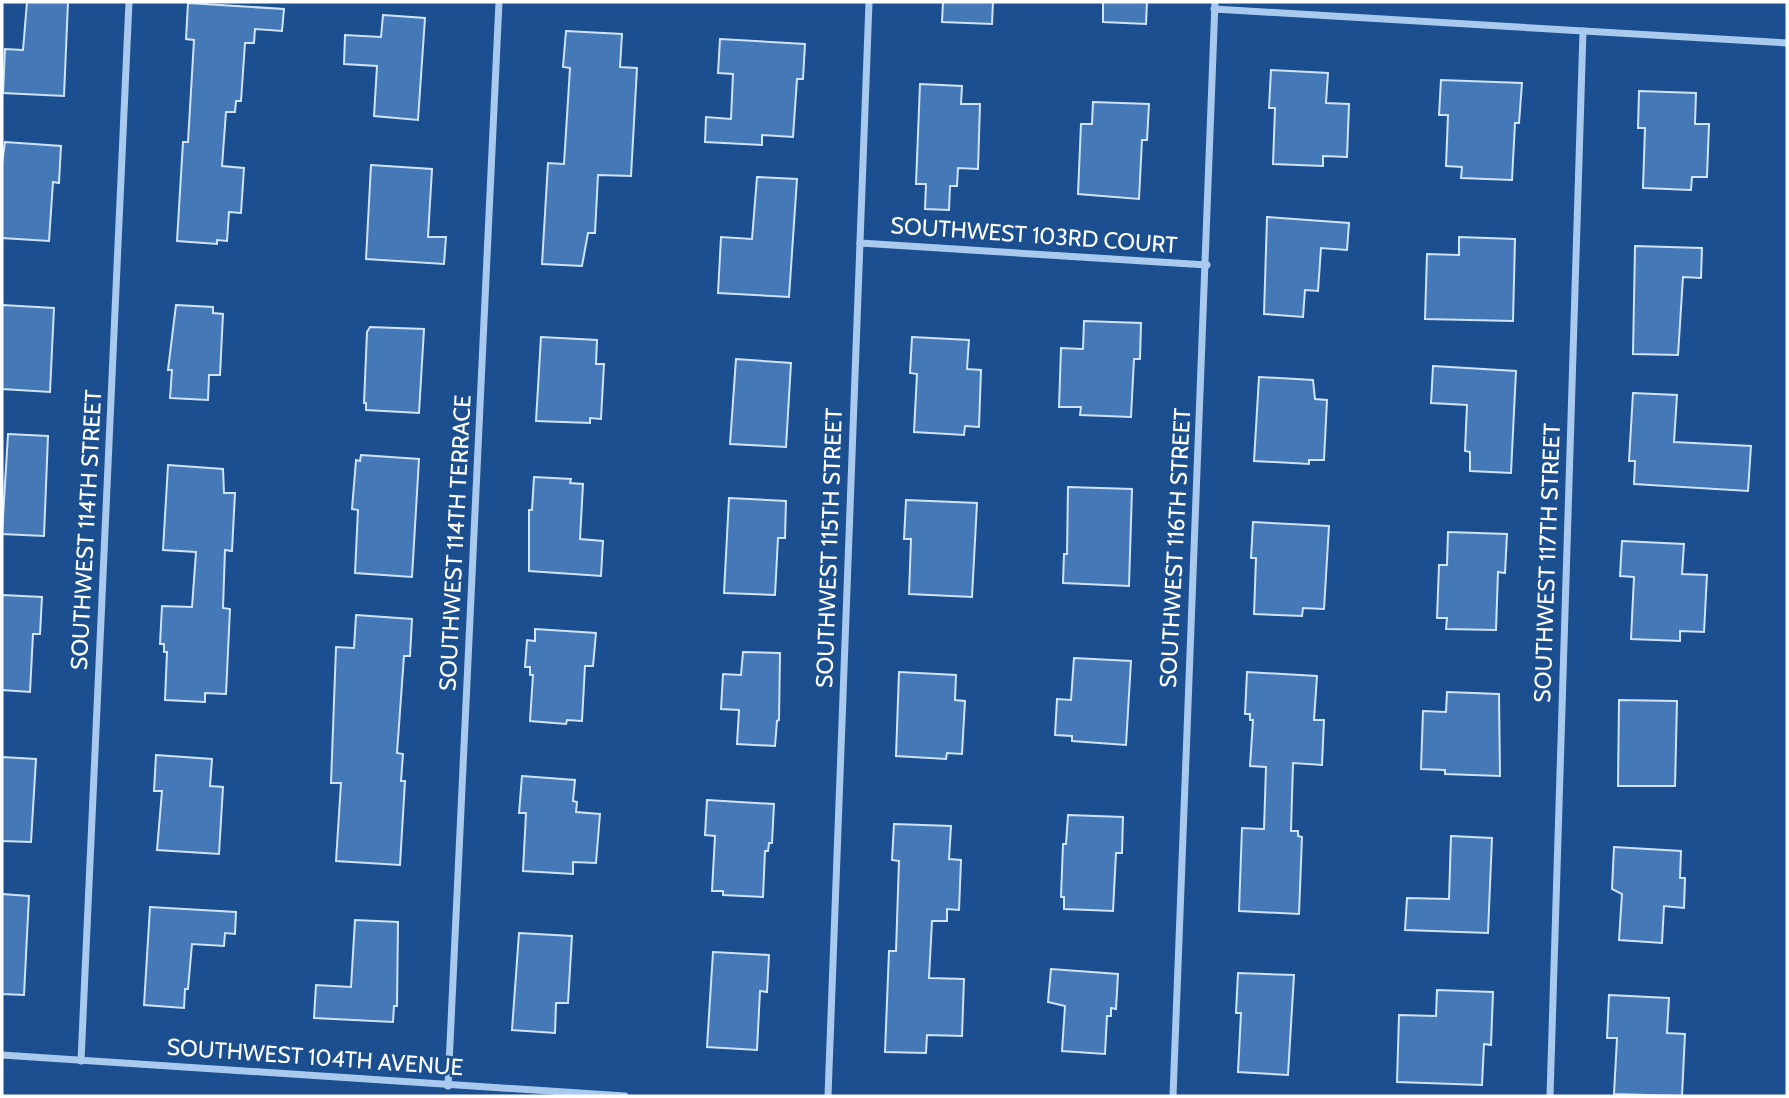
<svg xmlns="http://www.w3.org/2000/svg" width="1789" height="1098" viewBox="0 0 1789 1098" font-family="Cabin,sans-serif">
<rect width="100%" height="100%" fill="#1b4f8f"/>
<g fill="#4478b7" stroke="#cfe3fa" stroke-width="2">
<path d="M 27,2 L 68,2 L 64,96 L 3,93 L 5,49 L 23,50 Z"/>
<path d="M 943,2 L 993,2 L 992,24 L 942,22 Z"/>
<path d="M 1103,2 L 1147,2 L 1146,24 L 1103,22 Z"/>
<path d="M 188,3 L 284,9 L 282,31 L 255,29 L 254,43 L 245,43 L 241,101 L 236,101 L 235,112 L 226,112 L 222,166 L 244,168 L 241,213 L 229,212 L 227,241 L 217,240 L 217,244 L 177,241 L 183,142 L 188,142 L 194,40 L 186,39 Z"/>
<path d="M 383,15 L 425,18 L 418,120 L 374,116 L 377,66 L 344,64 L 345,35 L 381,37 Z"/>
<path d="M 566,31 L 622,34 L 620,67 L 637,68 L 631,176 L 598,175 L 595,233 L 588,233 L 582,266 L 542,264 L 548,163 L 564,164 L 570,68 L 563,67 Z"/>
<path d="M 720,39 L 805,44 L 803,79 L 797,79 L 793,137 L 762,135 L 762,145 L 705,142 L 706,117 L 731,119 L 733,74 L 718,73 Z"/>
<path d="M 1271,70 L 1328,73 L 1326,103 L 1349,104 L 1347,157 L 1323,156 L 1323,166 L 1273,164 L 1275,108 L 1269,108 Z"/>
<path d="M 1441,80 L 1522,83 L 1519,123 L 1515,123 L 1512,180 L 1461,178 L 1462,167 L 1446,166 L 1448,115 L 1439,115 Z"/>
<path d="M 920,84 L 962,86 L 961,104 L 980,104 L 978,169 L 958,168 L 957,186 L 950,186 L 949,210 L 925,209 L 926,184 L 916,184 Z"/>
<path d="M 1639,91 L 1696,93 L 1695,124 L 1709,124 L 1707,177 L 1692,177 L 1691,190 L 1643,188 L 1645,128 L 1638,128 Z"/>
<path d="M 1093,102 L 1149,104 L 1147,140 L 1142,140 L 1139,199 L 1078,194 L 1081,124 L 1092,124 Z"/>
<path d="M 5,142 L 61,146 L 59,183 L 53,182 L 49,241 L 2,238 L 2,164 Z"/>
<path d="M 371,165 L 432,169 L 428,237 L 446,237 L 444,264 L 366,259 Z"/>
<path d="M 757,177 L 797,179 L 789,297 L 718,293 L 721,237 L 752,239 Z"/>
<path d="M 1267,217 L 1349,223 L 1347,250 L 1321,248 L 1318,291 L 1305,290 L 1303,317 L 1264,314 Z"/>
<path d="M 1459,237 L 1515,239 L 1513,321 L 1425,319 L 1427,254 L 1459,255 Z"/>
<path d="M 1635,246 L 1702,248 L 1701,278 L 1683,277 L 1678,355 L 1633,354 Z"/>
<path d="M 2,305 L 54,308 L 50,392 L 2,389 Z"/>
<path d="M 176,305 L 213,307 L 213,313 L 223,314 L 220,375 L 209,375 L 208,400 L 170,398 L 172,370 L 168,370 Z"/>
<path d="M 1084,321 L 1141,323 L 1140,359 L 1134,359 L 1131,417 L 1080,415 L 1081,407 L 1059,407 L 1061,348 L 1083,349 Z"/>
<path d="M 370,327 L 424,329 L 419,413 L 366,410 L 366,403 L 364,403 L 367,332 Z"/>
<path d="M 541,337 L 597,340 L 596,364 L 604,364 L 601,419 L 590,418 L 590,423 L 536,421 Z"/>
<path d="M 912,337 L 969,340 L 967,369 L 981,370 L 979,427 L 965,426 L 964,435 L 914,432 L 917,374 L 910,373 Z"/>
<path d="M 736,359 L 791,363 L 786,447 L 730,444 Z"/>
<path d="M 1433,366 L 1516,371 L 1511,473 L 1470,471 L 1470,452 L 1465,451 L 1467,405 L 1431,403 Z"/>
<path d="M 1259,377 L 1313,380 L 1315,399 L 1327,400 L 1324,460 L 1309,460 L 1309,464 L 1254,461 Z"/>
<path d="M 1633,393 L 1677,395 L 1674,442 L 1751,446 L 1748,491 L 1634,484 L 1635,461 L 1629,461 Z"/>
<path d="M 8,434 L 48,436 L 44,536 L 2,534 Z"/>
<path d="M 361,455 L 419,459 L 412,577 L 355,573 L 358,510 L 352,509 L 356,460 L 360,461 Z"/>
<path d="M 168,465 L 223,469 L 224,493 L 235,493 L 232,551 L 225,550 L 223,608 L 230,609 L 226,694 L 205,693 L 205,702 L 165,700 L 167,652 L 164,652 L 164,644 L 160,644 L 162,606 L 192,607 L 196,552 L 163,550 Z"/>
<path d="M 534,477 L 571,479 L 570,483 L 583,484 L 580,539 L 603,541 L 601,576 L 529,571 L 529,510 L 532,510 Z"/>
<path d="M 1068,487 L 1132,489 L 1129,586 L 1063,583 L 1064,554 L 1067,554 Z"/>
<path d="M 729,498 L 786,501 L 785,538 L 778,538 L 775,595 L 724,593 Z"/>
<path d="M 906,500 L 977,503 L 972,597 L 909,594 L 911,539 L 904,539 Z"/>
<path d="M 1253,522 L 1329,526 L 1324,609 L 1303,608 L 1302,616 L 1254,614 L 1256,558 L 1251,558 Z"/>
<path d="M 1448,532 L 1507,534 L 1505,573 L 1498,572 L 1496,630 L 1446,629 L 1447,618 L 1437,618 L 1439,565 L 1447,565 Z"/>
<path d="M 1622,541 L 1684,544 L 1682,574 L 1707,575 L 1704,632 L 1680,631 L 1680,641 L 1631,639 L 1634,577 L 1620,576 Z"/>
<path d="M 2,595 L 42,597 L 40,634 L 33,634 L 30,692 L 2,690 Z"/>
<path d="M 356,615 L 412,619 L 410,656 L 404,656 L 397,753 L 403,754 L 401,781 L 405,781 L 400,865 L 336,861 L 341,783 L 331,783 L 336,647 L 354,648 Z"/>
<path d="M 535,629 L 596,633 L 593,666 L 585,666 L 582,721 L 567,720 L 566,724 L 530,721 L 533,675 L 530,675 L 530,667 L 525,667 L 527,640 L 535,641 Z"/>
<path d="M 743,652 L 780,653 L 779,720 L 777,721 L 775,746 L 737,744 L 739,710 L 721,709 L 723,674 L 741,675 Z"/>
<path d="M 1074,658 L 1131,661 L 1126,745 L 1072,741 L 1072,736 L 1055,735 L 1057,699 L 1071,700 Z"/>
<path d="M 899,672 L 956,675 L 955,700 L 965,701 L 962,754 L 947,753 L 946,759 L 896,756 Z"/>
<path d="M 1247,672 L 1317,676 L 1314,720 L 1324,720 L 1322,765 L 1293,763 L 1291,831 L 1298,831 L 1298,836 L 1302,837 L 1299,914 L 1239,911 L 1242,828 L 1264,829 L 1266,767 L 1250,766 L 1253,720 L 1250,720 L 1250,714 L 1245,714 Z"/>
<path d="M 1447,692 L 1499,694 L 1500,776 L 1445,774 L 1445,770 L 1421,769 L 1423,711 L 1446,712 Z"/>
<path d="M 1619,700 L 1677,701 L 1675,786 L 1618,786 Z"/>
<path d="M 156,755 L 212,759 L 210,786 L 223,787 L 219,854 L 157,850 L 162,791 L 154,791 Z"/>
<path d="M 2,757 L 36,759 L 31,842 L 2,841 Z"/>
<path d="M 522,776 L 575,780 L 573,801 L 577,802 L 576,812 L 600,814 L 596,863 L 573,862 L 573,874 L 523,871 L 526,813 L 519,813 Z"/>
<path d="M 707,800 L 774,804 L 772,843 L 769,843 L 768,851 L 765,851 L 763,897 L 723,895 L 723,891 L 712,891 L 715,836 L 705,835 Z"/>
<path d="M 1068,815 L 1123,817 L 1122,853 L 1116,853 L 1113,911 L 1064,909 L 1064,897 L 1061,897 L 1063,844 L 1066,844 Z"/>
<path d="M 894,824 L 951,826 L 949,859 L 961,860 L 959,910 L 947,909 L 947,921 L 932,921 L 929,978 L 964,979 L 962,1036 L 927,1035 L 926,1053 L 885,1052 L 889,951 L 896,951 L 899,861 L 892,860 Z"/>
<path d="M 1451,836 L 1492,838 L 1488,933 L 1405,930 L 1407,898 L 1449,899 Z"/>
<path d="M 1614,847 L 1681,851 L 1680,878 L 1685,878 L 1684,908 L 1664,906 L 1662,943 L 1619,940 L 1622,894 L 1612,889 Z"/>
<path d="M 2,894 L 29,896 L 24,995 L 2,994 Z"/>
<path d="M 150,907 L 236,912 L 235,934 L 225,933 L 224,946 L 192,944 L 188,989 L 185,989 L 184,1008 L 144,1005 Z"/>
<path d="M 355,920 L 398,922 L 397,1006 L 394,1006 L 393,1022 L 314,1018 L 316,985 L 351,987 Z"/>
<path d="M 519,933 L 572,936 L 568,1003 L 556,1003 L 555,1033 L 512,1030 Z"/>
<path d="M 713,952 L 769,955 L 767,992 L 760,991 L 757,1050 L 707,1047 Z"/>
<path d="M 1051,969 L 1118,974 L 1116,1009 L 1111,1008 L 1111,1016 L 1107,1016 L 1105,1054 L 1062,1051 L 1065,1006 L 1048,1002 Z"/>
<path d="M 1238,973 L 1294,975 L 1288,1075 L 1238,1072 L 1241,1013 L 1236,1013 Z"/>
<path d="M 1437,990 L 1493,992 L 1491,1045 L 1484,1044 L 1482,1085 L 1397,1082 L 1399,1015 L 1436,1016 Z"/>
<path d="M 1609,995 L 1669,998 L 1667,1033 L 1685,1034 L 1682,1096 L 1614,1094 L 1617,1038 L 1607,1038 Z"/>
</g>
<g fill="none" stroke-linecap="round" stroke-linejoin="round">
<g stroke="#a9c9ee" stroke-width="7">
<path d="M 1214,9 L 1787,43"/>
<path d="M 860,243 L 1207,265"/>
<path d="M 2,1055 L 625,1096"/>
<path d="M 81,1061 L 129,2"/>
<path d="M 448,1086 L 499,2"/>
<path d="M 828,1096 L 869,2"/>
<path d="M 1173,1096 L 1215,2"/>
<path d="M 1550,1096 L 1583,31"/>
</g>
</g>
<g text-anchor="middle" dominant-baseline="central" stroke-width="5" stroke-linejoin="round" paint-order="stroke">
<g font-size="23" fill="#fff" stroke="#1b4f8f">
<text transform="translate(1034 235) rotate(4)">SOUTHWEST 103RD COURT</text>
<text transform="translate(86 530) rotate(-87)">SOUTHWEST 114TH STREET</text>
<text transform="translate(455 543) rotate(-87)">SOUTHWEST 114TH TERRACE</text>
<text transform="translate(829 548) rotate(-88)">SOUTHWEST 115TH STREET</text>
<text transform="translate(1175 548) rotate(-87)">SOUTHWEST 116TH STREET</text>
<text transform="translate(1547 563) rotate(-88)">SOUTHWEST 117TH STREET</text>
<text transform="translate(315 1057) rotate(4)">SOUTHWEST 104TH AVENUE</text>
</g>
</g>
<rect width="1789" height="1098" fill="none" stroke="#ffffff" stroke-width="7"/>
</svg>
